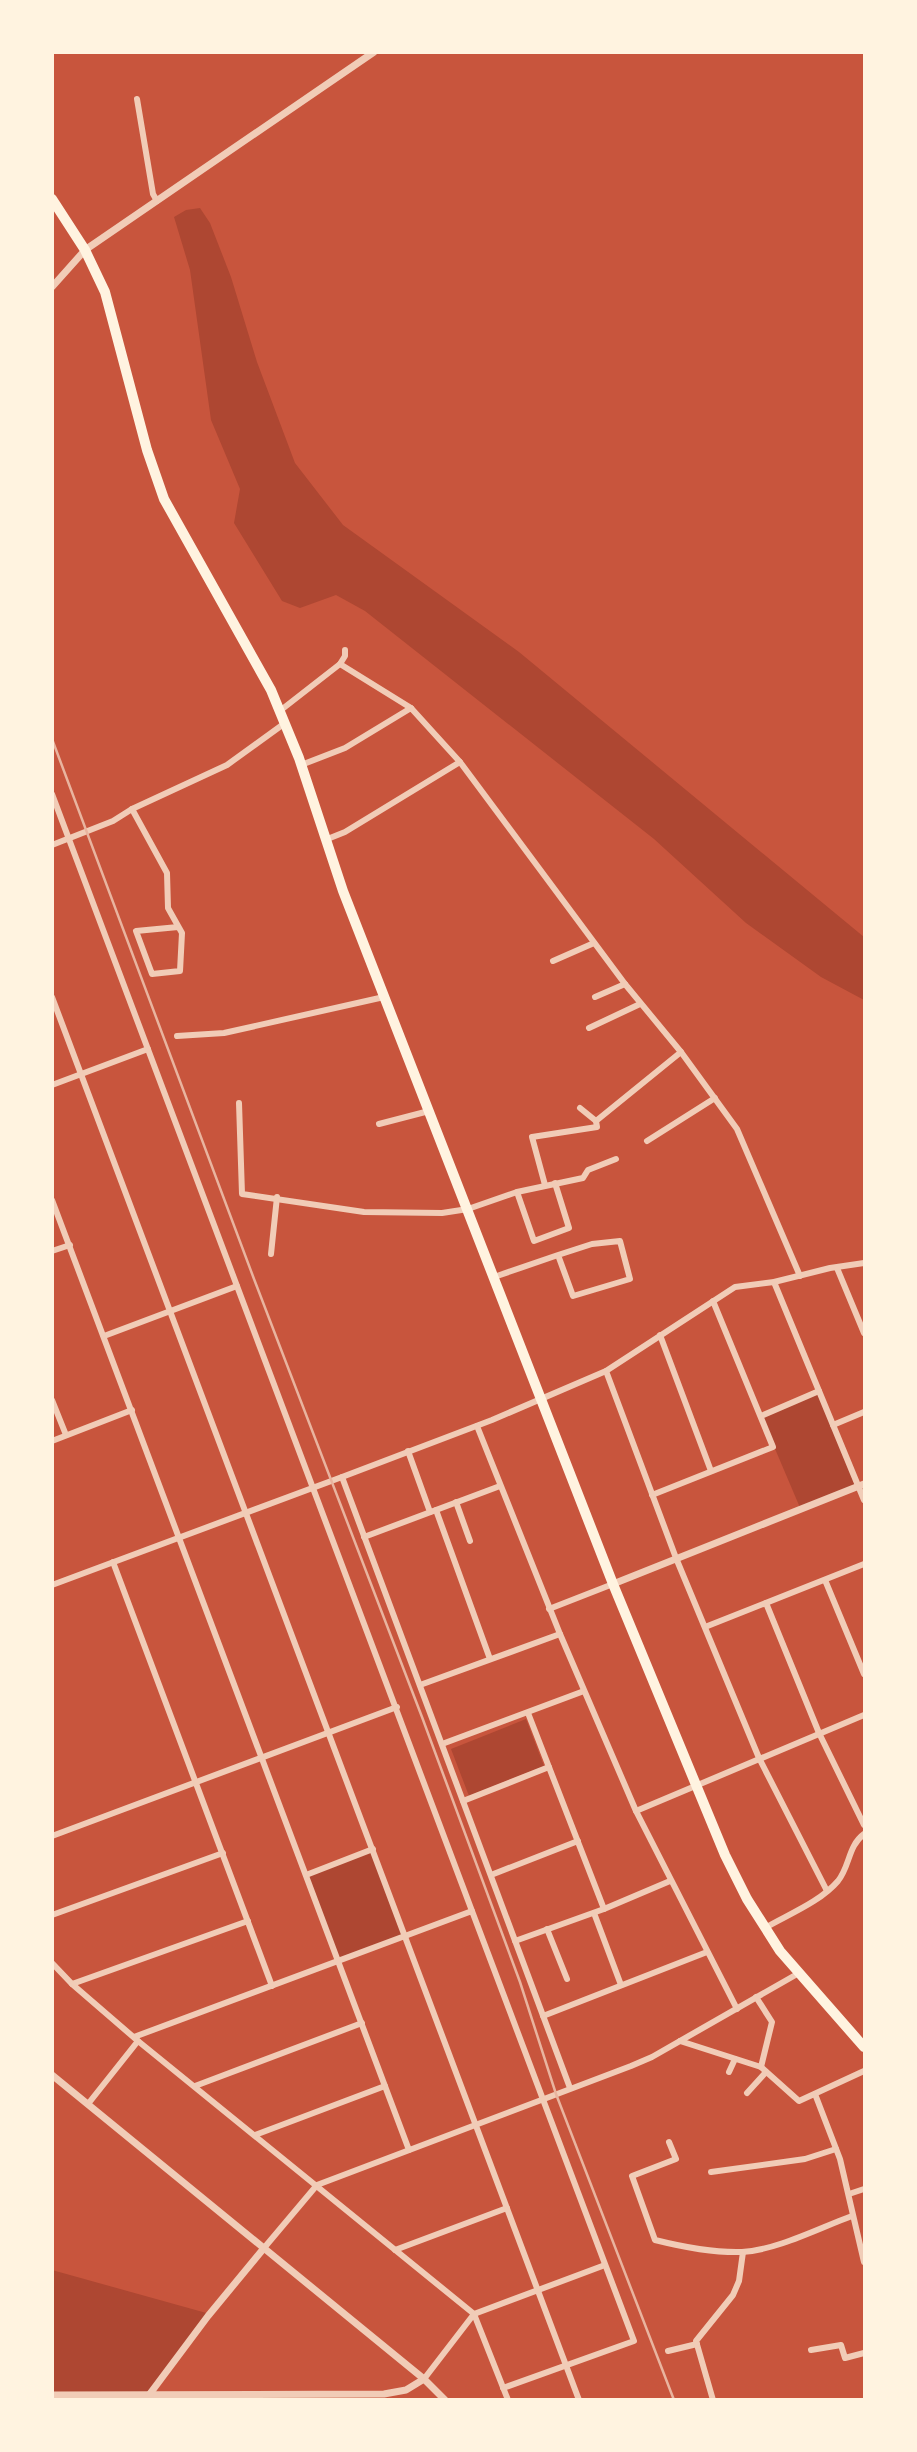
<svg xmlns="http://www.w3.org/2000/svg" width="917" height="2452" viewBox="0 0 917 2452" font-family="'Work Sans',sans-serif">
<rect width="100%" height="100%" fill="#c8553d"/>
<g fill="#ae4732">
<path d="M 200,208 L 210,223 L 231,277 L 257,362 L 295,463 L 343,525 L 519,652 L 864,937 L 864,1000 L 821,977 L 746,923 L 654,839 L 365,611 L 336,595 L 300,608 L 282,601 L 234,523 L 240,489 L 211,420 L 190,270 L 174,217 L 186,210 Z"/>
<path d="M 819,1391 L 859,1486 L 801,1510 L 761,1416 Z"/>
<path d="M 526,1719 L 544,1766 L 469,1796 L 451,1749 Z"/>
<path d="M 373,1849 L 406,1936 L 338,1961 L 306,1875 Z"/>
<path d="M 52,2270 L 210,2314 L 149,2395 L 53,2395 Z"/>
</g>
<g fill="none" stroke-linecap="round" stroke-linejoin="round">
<g stroke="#f1ccb7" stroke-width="6">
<path d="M 137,99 L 153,194 L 157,201"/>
<path d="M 340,664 L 411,708"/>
<path d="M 281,710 L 340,664 L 345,656 L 345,650"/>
<path d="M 301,765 L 345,748 L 411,708 L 460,762 L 625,984 L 681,1052 L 737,1129 L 800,1276"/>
<path d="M 52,794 L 472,1911"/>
<path d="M 132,809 L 167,873 L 168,908 L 182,933 L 180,971 L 152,974 L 136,931 L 178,927"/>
<path d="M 325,840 L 345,832 L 460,762"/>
<path d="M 52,845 L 113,821 L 132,809 L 227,765 L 285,723"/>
<path d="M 553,961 L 594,943"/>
<path d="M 52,997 L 579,2400"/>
<path d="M 595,997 L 625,984"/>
<path d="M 589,1028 L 640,1004"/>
<path d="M 177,1036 L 224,1033 L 384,997"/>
<path d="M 52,1085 L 148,1049"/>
<path d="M 239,1103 L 242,1194 L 364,1212 L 442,1213 L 468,1209 L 517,1192 L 583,1178 L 588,1170 L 616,1159"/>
<path d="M 580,1108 L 596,1121"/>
<path d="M 379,1124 L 429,1111"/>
<path d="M 647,1141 L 715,1098"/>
<path d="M 545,1185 L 532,1137 L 597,1127 L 596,1121 L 681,1052"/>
<path d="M 517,1192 L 534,1241 L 569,1228 L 555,1183"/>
<path d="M 52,1200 L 409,2150"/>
<path d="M 52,1251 L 70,1245"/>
<path d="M 271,1254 L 277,1197"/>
<path d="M 837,1268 L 864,1333"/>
<path d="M 494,1277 L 558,1255 L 573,1296 L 630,1279 L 620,1241 L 592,1244 L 558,1255"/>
<path d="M 774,1282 L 864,1500"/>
<path d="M 660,1335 L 711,1471"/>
<path d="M 104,1336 L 237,1286"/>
<path d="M 606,1371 L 676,1558 L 759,1758 L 827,1891"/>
<path d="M 52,1400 L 66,1435"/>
<path d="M 761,1416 L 819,1391"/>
<path d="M 833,1425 L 864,1412"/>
<path d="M 477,1426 L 560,1634 L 636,1811 L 737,2009"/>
<path d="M 52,1441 L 132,1410"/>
<path d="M 408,1451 L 430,1512"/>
<path d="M 652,1495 L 773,1447 L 713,1301"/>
<path d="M 456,1502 L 470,1541"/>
<path d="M 436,1510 L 490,1659"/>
<path d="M 364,1537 L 500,1486"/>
<path d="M 113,1562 L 272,1986"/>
<path d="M 825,1580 L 864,1674"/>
<path d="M 52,1585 L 342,1477"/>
<path d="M 766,1603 L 819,1733 L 864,1825"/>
<path d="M 549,1609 L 613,1584"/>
<path d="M 705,1627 L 864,1564"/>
<path d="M 420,1685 L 560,1634"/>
<path d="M 528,1713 L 604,1909"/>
<path d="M 442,1744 L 584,1691"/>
<path d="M 463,1801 L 549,1767"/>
<path d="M 636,1811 L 864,1715"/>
<path d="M 52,1836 L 397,1707"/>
<path d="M 306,1875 L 373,1849"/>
<path d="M 491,1875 L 578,1841"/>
<path d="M 594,1913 L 621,1985"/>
<path d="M 52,1915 L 223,1853"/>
<path d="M 765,1928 C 789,1914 820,1902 838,1881 C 850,1866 848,1846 864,1834"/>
<path d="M 547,1929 L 567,1979"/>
<path d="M 515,1941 L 604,1909 L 670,1881"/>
<path d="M 52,1963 L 72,1984 L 138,2041 L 474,2314 L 508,2400"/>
<path d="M 72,1984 L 248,1921"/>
<path d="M 756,1997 L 772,2022 L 761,2067"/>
<path d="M 543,2016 L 707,1952"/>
<path d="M 134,2037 L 472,1911 L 634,2341 L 503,2388"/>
<path d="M 680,2041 L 761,2067 L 799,2101 L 864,2071"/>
<path d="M 729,2072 L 735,2059"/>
<path d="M 195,2086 L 362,2023"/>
<path d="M 570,2088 L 342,1477 L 492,1420 L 606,1371 L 735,1287 L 774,1282 L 830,1268 L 864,1263"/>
<path d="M 747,2093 L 766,2072"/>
<path d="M 815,2094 L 840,2159 L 864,2262"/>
<path d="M 88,2104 L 138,2041"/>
<path d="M 255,2135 L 385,2086"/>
<path d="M 669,2142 L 676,2159 L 632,2176 L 655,2240 C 683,2247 713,2253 742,2252 C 777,2250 819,2228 852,2216"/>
<path d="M 711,2172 L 805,2159 L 836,2149"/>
<path d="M 849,2194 L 864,2189"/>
<path d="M 264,2248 L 317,2185 L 631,2066 L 652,2057 L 799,1973"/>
<path d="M 395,2250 L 507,2208"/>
<path d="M 811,2350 L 841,2345 L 845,2358 L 864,2353"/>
<path d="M 668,2351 L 697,2344"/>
<path d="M 424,2379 L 474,2314 L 605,2265"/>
<path d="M 713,2400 L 696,2341 L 733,2295 L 739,2281 L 743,2252"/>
</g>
<g stroke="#f1ccb7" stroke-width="7">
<path d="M 52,287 L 85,250 L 374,52"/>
<path d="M 613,1584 L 864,1484"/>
<path d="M 52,2075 L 424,2379 L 445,2400"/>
<path d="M 52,2395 L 384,2394 L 406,2390 L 424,2379"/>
<path d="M 149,2395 L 208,2316 L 264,2248"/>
</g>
<path stroke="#fff3e0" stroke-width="10" d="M 52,199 L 85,250 L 105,292 L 147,450 L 164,499 L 271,690 L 299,758 L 343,891 L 613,1584 L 725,1855 L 747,1899 L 780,1951 L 864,2047"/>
<path stroke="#e9b49f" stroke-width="2.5" d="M 52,739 L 254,1279 L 422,1717 L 520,1982 L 556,2094 L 674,2400"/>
</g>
<rect width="917" height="2452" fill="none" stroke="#fff3e0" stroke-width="108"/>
</svg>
